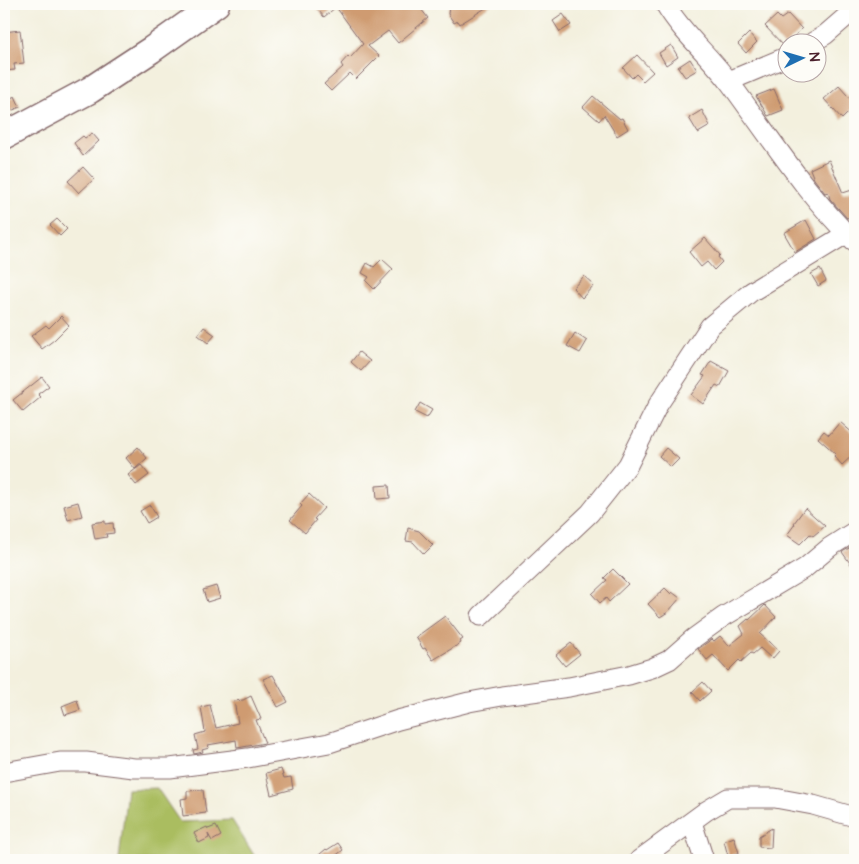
<svg xmlns="http://www.w3.org/2000/svg" width="859" height="864" viewBox="0 0 859 864" font-family="'Architects Daughter',sans-serif">
<rect width="100%" height="100%" fill="#fdfcf7"/>
<filter id="ink" filterUnits="userSpaceOnUse"><feTurbulence type="fractalNoise" baseFrequency=".02" numOctaves="2"/><feDisplacementMap in="SourceGraphic" scale="10" xChannelSelector="R" yChannelSelector="G"/><feConvolveMatrix kernelMatrix="1 2 1 2 8 2 1 2 1" color-interpolation-filters="sRGB"/></filter>
<filter id="wash" filterUnits="userSpaceOnUse"><feTurbulence type="fractalNoise" baseFrequency=".0096" numOctaves="4" result="noise"/><feDisplacementMap in="SourceGraphic" scale="20" xChannelSelector="R" yChannelSelector="G"/><feGaussianBlur stdDeviation="1.12" result="paint"/><feColorMatrix in="noise" values="0 0 0 0 0 0 0 0 0 0 0 0 0 0 0 0 0 1.4 0 .05"/><feComposite in="paint" operator="in"/></filter>
<g filter="url(#wash)">
<rect width="100%" height="100%" fill="#f3f0de"/>
<path fill="#aabd61" stroke="#7a6e46" d="M 157,788 L 180,822 L 232,820 L 257,860 L 119,860 L 127,789 Z"/>
<g id="blocks">
<g fill="#cf9b71">
<path d="M 313,4 L 390,4 L 394,9 L 401,4 L 417,4 L 428,18 L 398,43 L 388,31 L 368,46 L 379,56 L 356,79 L 350,73 L 331,91 L 324,84 L 343,67 L 341,64 L 348,56 L 350,58 L 363,44 L 336,7 L 324,17 Z"/>
<path d="M 454,4 L 492,4 L 460,24 L 458,21 L 454,23 L 448,14 L 449,7 Z"/>
<path d="M 563,14 L 571,25 L 560,32 L 553,21 Z"/>
<path d="M 788,14 L 802,29 L 784,46 L 765,26 L 777,15 L 781,19 Z"/>
<path d="M 20,30 L 24,63 L 14,64 L 15,70 L 4,71 L 4,32 Z"/>
<path d="M 749,33 L 757,42 L 746,53 L 738,44 Z"/>
<path d="M 671,45 L 678,57 L 666,65 L 659,53 Z"/>
<path d="M 637,55 L 653,72 L 643,81 L 636,74 L 632,78 L 623,68 Z"/>
<path d="M 690,59 L 697,70 L 685,77 L 678,67 Z"/>
<path d="M 839,86 L 855,104 L 855,106 L 842,119 L 824,99 Z"/>
<path d="M 774,89 L 783,110 L 768,116 L 756,96 Z"/>
<path d="M 15,96 L 20,107 L 4,114 L 4,101 Z"/>
<path d="M 593,96 L 620,119 L 622,118 L 628,129 L 617,136 L 604,115 L 599,121 L 583,107 Z"/>
<path d="M 702,110 L 710,126 L 698,133 L 689,118 Z"/>
<path d="M 92,133 L 99,141 L 83,156 L 74,143 L 83,136 L 85,138 Z"/>
<path d="M 829,160 L 843,193 L 852,190 L 855,200 L 855,215 L 847,218 L 830,199 L 828,192 L 825,193 L 814,179 L 810,169 Z"/>
<path d="M 83,167 L 94,179 L 79,193 L 68,181 Z"/>
<path d="M 57,219 L 67,229 L 60,236 L 50,225 Z"/>
<path d="M 806,220 L 816,239 L 795,252 L 784,233 Z"/>
<path d="M 705,238 L 720,255 L 718,257 L 722,262 L 714,270 L 707,262 L 701,267 L 689,252 Z"/>
<path d="M 382,259 L 393,269 L 374,289 L 366,281 L 369,277 L 362,273 L 367,263 L 374,267 Z"/>
<path d="M 820,269 L 826,281 L 818,286 L 811,274 Z"/>
<path d="M 584,276 L 594,285 L 582,298 L 573,288 Z"/>
<path d="M 61,316 L 69,325 L 54,340 L 42,349 L 31,336 L 46,325 L 49,328 Z"/>
<path d="M 204,327 L 215,335 L 208,343 L 198,335 Z"/>
<path d="M 575,333 L 587,341 L 580,353 L 567,346 Z"/>
<path d="M 359,352 L 370,361 L 361,371 L 351,362 Z"/>
<path d="M 711,361 L 729,371 L 720,387 L 716,385 L 703,404 L 691,395 L 705,376 L 702,375 Z"/>
<path d="M 42,377 L 49,386 L 38,394 L 41,397 L 23,412 L 13,400 Z"/>
<path d="M 420,403 L 432,410 L 427,418 L 415,412 Z"/>
<path d="M 840,422 L 855,435 L 855,453 L 842,465 L 834,456 L 836,454 L 818,438 L 824,431 L 829,435 Z"/>
<path d="M 138,447 L 147,458 L 135,469 L 126,458 Z"/>
<path d="M 666,448 L 679,459 L 671,467 L 659,456 Z"/>
<path d="M 141,465 L 149,475 L 136,485 L 128,475 Z"/>
<path d="M 389,485 L 390,498 L 377,499 L 376,486 Z"/>
<path d="M 309,494 L 324,508 L 314,519 L 316,520 L 305,533 L 290,520 L 302,506 L 300,504 Z"/>
<path d="M 78,502 L 82,516 L 68,520 L 64,506 Z"/>
<path d="M 150,505 L 157,517 L 147,523 L 140,511 Z"/>
<path d="M 805,508 L 825,526 L 813,536 L 810,534 L 800,544 L 787,535 L 795,524 L 794,523 Z"/>
<path d="M 105,521 L 105,524 L 113,523 L 114,533 L 106,534 L 107,537 L 95,539 L 92,523 Z"/>
<path d="M 408,528 L 419,531 L 433,545 L 424,554 L 413,542 L 406,541 Z"/>
<path d="M 853,546 L 855,549 L 855,570 L 842,552 Z"/>
<path d="M 613,569 L 628,584 L 609,602 L 606,598 L 600,603 L 592,594 L 607,580 L 604,578 Z"/>
<path d="M 216,586 L 220,598 L 207,602 L 203,590 Z"/>
<path d="M 665,588 L 671,594 L 672,592 L 680,598 L 668,612 L 660,617 L 648,604 Z"/>
<path d="M 765,605 L 776,617 L 760,634 L 779,651 L 772,659 L 760,648 L 753,654 L 751,653 L 741,662 L 739,660 L 728,671 L 713,655 L 707,660 L 698,649 L 712,639 L 714,641 L 720,636 L 729,646 L 744,634 L 740,626 L 748,619 L 749,620 Z"/>
<path d="M 445,616 L 463,639 L 460,641 L 461,643 L 433,660 L 425,648 L 423,649 L 416,637 Z"/>
<path d="M 571,643 L 580,654 L 565,666 L 556,655 Z"/>
<path d="M 273,675 L 288,702 L 278,707 L 263,679 Z"/>
<path d="M 703,682 L 711,691 L 700,701 L 692,692 Z"/>
<path d="M 251,696 L 261,719 L 256,720 L 265,743 L 237,748 L 236,740 L 208,745 L 209,748 L 202,750 L 203,752 L 194,754 L 193,750 L 198,749 L 195,735 L 205,732 L 201,707 L 210,705 L 216,728 L 238,723 L 234,701 L 243,700 Z"/>
<path d="M 77,700 L 80,710 L 65,715 L 62,706 Z"/>
<path d="M 281,769 L 284,778 L 291,777 L 293,789 L 271,795 L 266,773 Z"/>
<path d="M 203,790 L 206,813 L 183,816 L 181,799 L 187,798 L 187,791 Z"/>
<path d="M 216,826 L 221,836 L 212,841 L 208,834 L 209,838 L 199,843 L 194,833 L 207,827 L 208,829 Z"/>
<path d="M 772,828 L 771,848 L 759,847 L 759,836 Z"/>
<path d="M 734,837 L 739,853 L 728,856 L 724,841 Z"/>
<path d="M 338,843 L 343,850 L 334,857 L 338,860 L 313,860 L 326,849 L 327,850 Z"/>
</g>
</g>
</g>
<g filter="url(#ink)">
<use href="#blocks" fill-opacity="0" stroke="#85686a" stroke-width="1"/>
<g fill="none" stroke-linecap="round" stroke-linejoin="round">
<defs>
<g id="minor">
<path d="M 665,4 C 682,33 710,56 730,83 C 770,137 806,194 854,241"/>
<path d="M 813,42 L 825,35 L 855,9"/>
<path d="M 729,81 L 786,57"/>
<path d="M 481,616 L 590,513 L 628,465 L 658,405 L 710,326 L 751,292 L 846,234 L 855,230"/>
<path d="M 4,772 L 60,762 L 86,762 L 134,768 L 170,768 L 248,758 L 329,743 L 398,720 L 469,702 L 502,696 L 569,687 L 629,675 L 652,668 L 669,660 L 694,638 L 723,617 L 805,568 L 830,547 L 855,531"/>
<path d="M 692,822 L 704,860"/>
<path d="M 639,860 L 706,811 L 728,798 L 775,798 L 813,805 L 855,817"/>
</g>
<path id="highway" d="M 4,136 L 90,90 L 151,50 L 216,4"/>
</defs>
<use href="#minor" stroke="#85686a" stroke-width="21"/>
<use href="#highway" stroke="#85686a" stroke-width="29"/>
<use href="#minor" stroke="#fff" stroke-width="19"/>
<use href="#highway" stroke="#fff" stroke-width="26"/>
</g>
</g>
<rect width="859" height="864" fill="none" stroke="#fdfcf7" stroke-width="20"/>
<g transform="translate(802 58) rotate(85)"><circle r="24" fill="#fdfcf7" stroke="#b5a4a5"/>
<path d="M0-4L9 19L0 12L-9 19Z" fill="#1f6fb2"/>
<text y="-8" font-size="14" font-weight="bold" text-anchor="middle" fill="#4a1f2b">N</text>
</g>
</svg>
